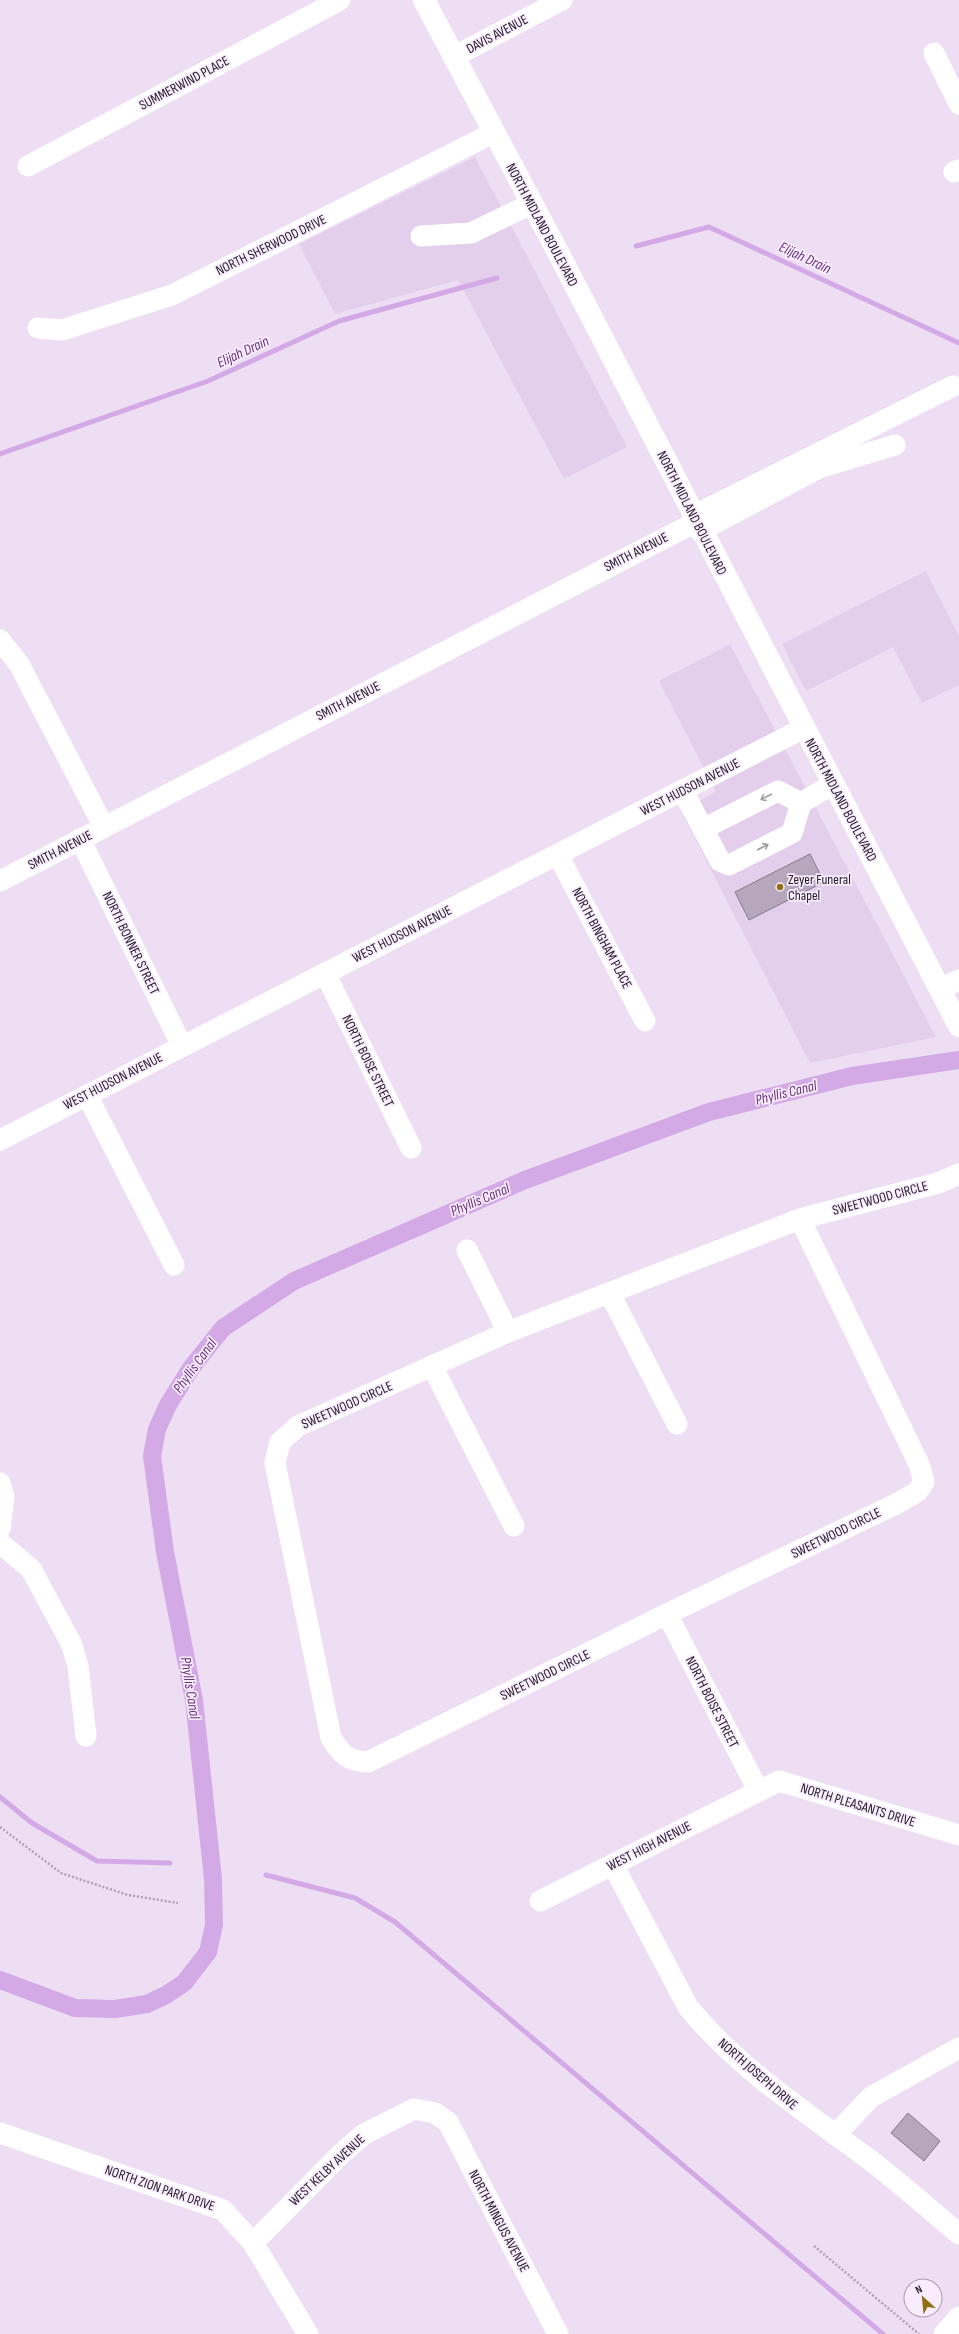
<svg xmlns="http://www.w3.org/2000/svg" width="959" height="2334" viewBox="0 0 959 2334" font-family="'Sofia Sans Condensed',sans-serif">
<rect width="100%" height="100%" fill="#eddef4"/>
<g fill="#e3cfec">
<path d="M 475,157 L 627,447 L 564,479 L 458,280 L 335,314 L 299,244 Z"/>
<path d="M 926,571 L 959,636 L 959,685 L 922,703 L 893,647 L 806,691 L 782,644 Z"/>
<path d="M 730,644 L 936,1037 L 810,1063 L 681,811 L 716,792 L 659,681 Z"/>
</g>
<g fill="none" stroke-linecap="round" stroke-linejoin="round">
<g stroke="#d4aae6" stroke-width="5">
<path d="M 636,246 L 709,227 L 959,343"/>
<path d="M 0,454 L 208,381 L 339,321 L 497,278"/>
<path d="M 0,1797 L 32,1823 L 97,1861 L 170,1863"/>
<path d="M 266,1875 L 355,1898 L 395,1922 L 883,2334"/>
</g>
<path stroke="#d4aae6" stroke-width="18" d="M 0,1980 L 75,2008 L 115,2009 L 147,2004 L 166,1995 L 184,1983 L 208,1952 L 214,1925 L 213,1879 L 194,1700 L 165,1552 L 152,1456 L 157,1429 L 168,1405 L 191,1368 L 223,1328 L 294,1281 L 525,1180 L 709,1112 L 852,1076 L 959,1060"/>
</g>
<g fill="#b6a7bc" stroke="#86788c">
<path d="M 810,854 L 824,882 L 749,920 L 735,892 Z"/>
<path d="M 908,2113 L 940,2141 L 924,2161 L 891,2133 Z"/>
</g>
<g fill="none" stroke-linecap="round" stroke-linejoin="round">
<g stroke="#aea2b3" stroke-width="2.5" stroke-dasharray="2 2" stroke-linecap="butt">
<path d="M 0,1827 L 61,1873 L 128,1895 L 178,1903"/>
<path d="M 814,2246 L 919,2334"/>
</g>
<g stroke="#fff" stroke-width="21">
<path d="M 934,53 L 959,104"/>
<path d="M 453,57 L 562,0"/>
<path d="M 28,166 L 340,0"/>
<path d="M 954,172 L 959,170"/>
<path d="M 421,236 L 471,233 L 531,204"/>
<path d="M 38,328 L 62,330 L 172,295 L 493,133"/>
<path d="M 693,516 L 953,386"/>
<path d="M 700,531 L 819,468 L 895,445"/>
<path d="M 0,640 L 19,664 L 104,827"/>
<path d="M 683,791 L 720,861 L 729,865 L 792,833 L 801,803 L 833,784"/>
<path d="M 703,829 L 778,791 L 801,803"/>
<path d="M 80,839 L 182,1046"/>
<path d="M 558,855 L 645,1021"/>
<path d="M 0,881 L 696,522"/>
<path d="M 325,973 L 411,1148"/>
<path d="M 940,989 L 959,980"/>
<path d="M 87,1095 L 174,1265"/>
<path d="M 0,1140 L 804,728"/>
<path d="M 800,1219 L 919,1464 L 924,1482 L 917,1492 L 898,1503 L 667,1614 L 368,1762 C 347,1761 342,1755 331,1738 L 275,1463 L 280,1442 L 298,1426 L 508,1332 L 800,1219 L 938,1183 L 959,1174"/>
<path d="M 467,1250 L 508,1332"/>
<path d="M 610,1294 L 677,1424"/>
<path d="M 432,1366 L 514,1526"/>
<path d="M 0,1483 L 4,1497 L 0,1529"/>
<path d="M 0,1543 L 31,1569 L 71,1643 L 78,1666 L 86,1736"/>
<path d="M 667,1614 L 758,1790"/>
<path d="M 613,1865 L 688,2007 C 737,2067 804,2111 866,2157 C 898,2181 928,2208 959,2234"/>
<path d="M 540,1901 L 779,1781 L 959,1835"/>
<path d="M 0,2133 L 223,2210 L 253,2243 L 308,2334"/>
<path d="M 835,2135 L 871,2097 L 959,2048"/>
<path d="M 253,2243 L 340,2155 L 364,2134 L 414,2109 L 435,2113 L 448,2122 L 558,2334"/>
<path d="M 944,2334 L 959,2317"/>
</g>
<path stroke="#fff" stroke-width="22" d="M 424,0 L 561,258 L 959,1026"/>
</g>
<defs><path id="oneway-shaft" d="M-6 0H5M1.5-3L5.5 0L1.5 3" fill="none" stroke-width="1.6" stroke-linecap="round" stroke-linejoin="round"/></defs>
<g stroke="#9d9b9e">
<use href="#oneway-shaft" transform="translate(766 797) rotate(153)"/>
<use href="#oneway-shaft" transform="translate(763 847) rotate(-27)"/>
</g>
<circle fill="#907015" stroke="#f9ecfe" stroke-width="1.5" cx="780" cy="887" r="4"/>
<g text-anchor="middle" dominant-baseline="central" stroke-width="3.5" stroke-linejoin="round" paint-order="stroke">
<g font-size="14" fill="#262028" stroke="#f9ecfe">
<text transform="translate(497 34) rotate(-28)">DAVIS AVENUE</text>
<text transform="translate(184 83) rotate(-28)">SUMMERWIND PLACE</text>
<text transform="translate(542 225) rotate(62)">NORTH MIDLAND BOULEVARD</text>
<text transform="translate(271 245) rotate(-26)">NORTH SHERWOOD DRIVE</text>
<text transform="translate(692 513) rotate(63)">NORTH MIDLAND BOULEVARD</text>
<text transform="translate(636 552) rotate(-27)">SMITH AVENUE</text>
<text transform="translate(348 701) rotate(-27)">SMITH AVENUE</text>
<text transform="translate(690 787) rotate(-27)">WEST HUDSON AVENUE</text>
<text transform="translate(841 800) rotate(62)">NORTH MIDLAND BOULEVARD</text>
<text transform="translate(60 850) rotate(-27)">SMITH AVENUE</text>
<text transform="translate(402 934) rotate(-27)">WEST HUDSON AVENUE</text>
<text transform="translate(602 938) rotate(62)">NORTH BINGHAM PLACE</text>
<text transform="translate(131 943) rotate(64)">NORTH BONNER STREET</text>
<text transform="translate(368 1061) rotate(64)">NORTH BOISE STREET</text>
<text transform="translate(113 1081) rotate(-27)">WEST HUDSON AVENUE</text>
<text transform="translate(880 1198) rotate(-15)">SWEETWOOD CIRCLE</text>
<text transform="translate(347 1405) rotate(-24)">SWEETWOOD CIRCLE</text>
<text transform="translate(836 1533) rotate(-26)">SWEETWOOD CIRCLE</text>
<text transform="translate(545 1675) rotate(-26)">SWEETWOOD CIRCLE</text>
<text transform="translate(712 1702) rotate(63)">NORTH BOISE STREET</text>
<text transform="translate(858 1805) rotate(17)">NORTH PLEASANTS DRIVE</text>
<text transform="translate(649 1846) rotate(-27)">WEST HIGH AVENUE</text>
<text transform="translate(758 2074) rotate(41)">NORTH JOSEPH DRIVE</text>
<text transform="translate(327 2170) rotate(-43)">WEST KELBY AVENUE</text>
<text transform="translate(160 2188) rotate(19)">NORTH ZION PARK DRIVE</text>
<text transform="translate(499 2221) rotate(62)">NORTH MINGUS AVENUE</text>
</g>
<g font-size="14" fill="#262028" stroke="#f9ecfe" text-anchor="start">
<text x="788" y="879">Zeyer Funeral<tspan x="788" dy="16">Chapel</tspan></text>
</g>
<g font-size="15" font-style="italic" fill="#67337a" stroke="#f9ecfe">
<text transform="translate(805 258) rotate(25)">Elijah Drain</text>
<text transform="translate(243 352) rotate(-25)">Elijah Drain</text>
<text transform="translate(786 1093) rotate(-14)">Phyllis Canal</text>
<text transform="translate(480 1200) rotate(-23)">Phyllis Canal</text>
<text transform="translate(195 1366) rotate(-54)">Phyllis Canal</text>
<text transform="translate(190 1688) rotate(81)">Phyllis Canal</text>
</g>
</g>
<g transform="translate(923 2298) rotate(333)"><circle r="19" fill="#f9ecfe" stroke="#a59aa8"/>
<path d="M0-3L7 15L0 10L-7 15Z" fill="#907015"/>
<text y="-6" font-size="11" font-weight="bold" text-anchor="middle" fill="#262028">N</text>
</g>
</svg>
